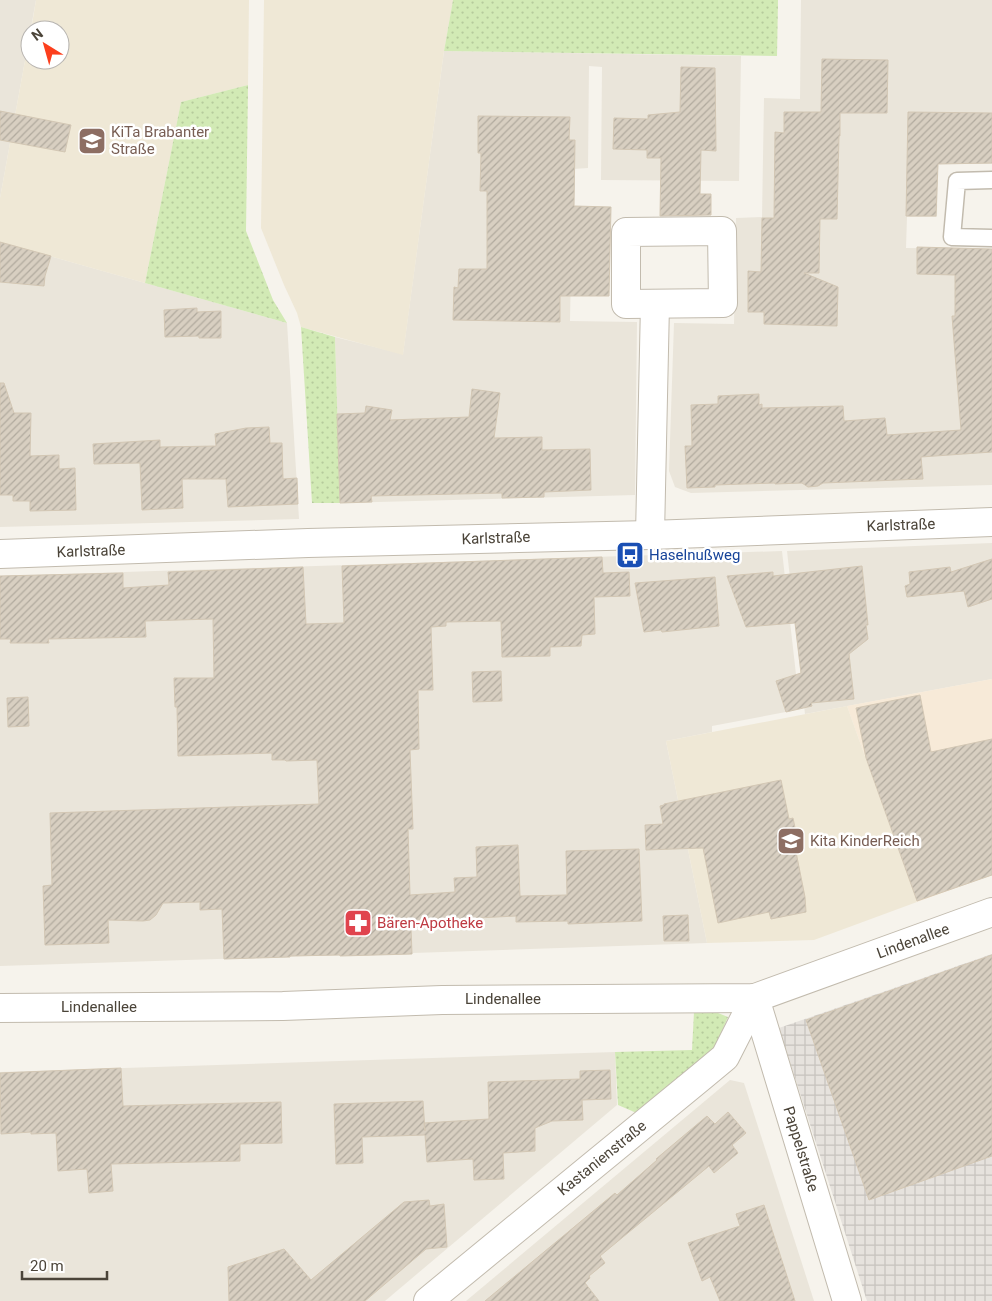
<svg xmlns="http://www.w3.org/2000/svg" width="992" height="1301" viewBox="0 0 992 1301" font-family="Roboto,sans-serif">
<defs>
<pattern id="industrial-grid" width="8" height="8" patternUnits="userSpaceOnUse" patternTransform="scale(1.25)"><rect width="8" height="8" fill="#e6e2dd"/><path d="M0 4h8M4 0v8" fill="none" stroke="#c7c3be"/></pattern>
<pattern id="grass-dots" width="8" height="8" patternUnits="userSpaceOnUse" patternTransform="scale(1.25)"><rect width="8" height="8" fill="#d2eab5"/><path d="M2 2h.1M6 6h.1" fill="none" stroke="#b6ca9c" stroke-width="1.8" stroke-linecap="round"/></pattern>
<pattern id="building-hatch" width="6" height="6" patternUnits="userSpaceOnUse" patternTransform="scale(1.25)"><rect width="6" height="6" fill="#d8cfc1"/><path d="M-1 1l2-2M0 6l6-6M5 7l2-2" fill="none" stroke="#b1aa9e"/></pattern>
</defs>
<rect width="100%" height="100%" fill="#f6f3ec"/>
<g fill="#eae5da">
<path d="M 0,0 L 36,0 L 0,198 Z"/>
<path d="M 801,0 L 992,0 L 992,164 L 969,164 L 969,138 L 938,138 L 937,217 L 907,217 L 906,248 L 992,249 L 992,485 L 691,493 L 675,487 L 669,471 L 674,323 L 734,324 L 736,218 L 762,217 L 764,98 L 800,99 Z"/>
<path d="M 444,51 L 741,56 L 739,181 L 601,180 L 602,67 L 589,66 L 588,168 L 573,169 L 570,321 L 637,322 L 635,495 L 340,503 L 335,337 L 403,354 Z"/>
<path d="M 0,242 L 287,323 L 299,519 L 0,527 Z"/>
<path d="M 992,543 L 992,679 L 805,714 L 787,551 Z"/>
<path d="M 782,551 L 799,701 L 791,711 L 712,726 L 712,732 L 666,741 L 707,943 L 413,953 L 412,954 L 340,956 L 339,955 L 0,966 L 0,576 Z"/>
<path d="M 615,1052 L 617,1105 L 385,1301 L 0,1301 L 0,1072 Z"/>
<path d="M 730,1080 L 744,1083 L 814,1301 L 466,1301 Z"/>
</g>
<path fill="#f7ead8" d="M 992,679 L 992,875 L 917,902 L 847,706 Z"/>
<path fill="url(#industrial-grid)" d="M 992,954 L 992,1301 L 867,1301 L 779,1028 Z"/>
<g fill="#efe8d6">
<path d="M 36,0 L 249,0 L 248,85 L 181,102 L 145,283 L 0,242 L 0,198 L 30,33 L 30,60 L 60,60 L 60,30 L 31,30 Z"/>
<path d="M 264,0 L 453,0 L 444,51 L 403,355 L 301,327 L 297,313 L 284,285 L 261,228 Z"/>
<path d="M 847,706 L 917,902 L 814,940 L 707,943 L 666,741 Z"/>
</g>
<g fill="url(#grass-dots)">
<path d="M 453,0 L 778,0 L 777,56 L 444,51 Z"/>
<path d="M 248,85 L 246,231 L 273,300 L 287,323 L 145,283 L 181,102 Z"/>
<path d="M 301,327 L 335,337 L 340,503 L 312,503 Z"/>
<path d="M 708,1009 L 728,1017 L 714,1049 L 639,1114 L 618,1105 L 615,1052 L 692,1050 L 694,1012 Z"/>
</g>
<g fill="url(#building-hatch)" stroke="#d3c7b4">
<path d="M 822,59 L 888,60 L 887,113 L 840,113 L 840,136 L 839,136 L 837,219 L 820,219 L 819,273 L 804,273 L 838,287 L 837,326 L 764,324 L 764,312 L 748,312 L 748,271 L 761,272 L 762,218 L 774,218 L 775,132 L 784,133 L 784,112 L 821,112 Z"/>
<path d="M 681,67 L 715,68 L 716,151 L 701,150 L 700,194 L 711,194 L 711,215 L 660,216 L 661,158 L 647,158 L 647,150 L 613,149 L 614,118 L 648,119 L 648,115 L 680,112 Z"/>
<path d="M 0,111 L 71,125 L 65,152 L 0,140 Z"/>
<path d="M 908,112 L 992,113 L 992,163 L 938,164 L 936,216 L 906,216 Z"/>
<path d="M 478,116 L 570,117 L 569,140 L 575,140 L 574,206 L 611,207 L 609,296 L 560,296 L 560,322 L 453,320 L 454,287 L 458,288 L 459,269 L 487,269 L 487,191 L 480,191 L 481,153 L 478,153 Z"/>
<path d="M 0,242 L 51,256 L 45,276 L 44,286 L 0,282 Z"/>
<path d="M 917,247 L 992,249 L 992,452 L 921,457 L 923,479 L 823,483 L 818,486 L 808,487 L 802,483 L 775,484 L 775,483 L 715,485 L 715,487 L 687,488 L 685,446 L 692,446 L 691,405 L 718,404 L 718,396 L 759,394 L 759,405 L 762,404 L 762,408 L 843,406 L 844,421 L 885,418 L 887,435 L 961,430 L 952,316 L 955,316 L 955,275 L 917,274 Z"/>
<path d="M 197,308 L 197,312 L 221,311 L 221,338 L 199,338 L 199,336 L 165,337 L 164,310 Z"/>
<path d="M 0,383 L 4,383 L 14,413 L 31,413 L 30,456 L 59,455 L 59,469 L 75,468 L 76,510 L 30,511 L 30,501 L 13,501 L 13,495 L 0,495 Z"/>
<path d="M 472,389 L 500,393 L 494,438 L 542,437 L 542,450 L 590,449 L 591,490 L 544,492 L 544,497 L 502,498 L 502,493 L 371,496 L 372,502 L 340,503 L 337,414 L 365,413 L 366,406 L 392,410 L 390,420 L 469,417 Z"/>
<path d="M 269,427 L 270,443 L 282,443 L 283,479 L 297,478 L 298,504 L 228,507 L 226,479 L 182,479 L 183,508 L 142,510 L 140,463 L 94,464 L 93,444 L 160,440 L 160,447 L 216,446 L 215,434 L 246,428 Z"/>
<path d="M 602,557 L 603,573 L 629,572 L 630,596 L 594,597 L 595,634 L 582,635 L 581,646 L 550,647 L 550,656 L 502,657 L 501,621 L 446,622 L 446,626 L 431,627 L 433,690 L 418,690 L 419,749 L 410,750 L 413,829 L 408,829 L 410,895 L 455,892 L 454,878 L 477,877 L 476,847 L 518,845 L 520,896 L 567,895 L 566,851 L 639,849 L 642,921 L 568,924 L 568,921 L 516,922 L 516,916 L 458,919 L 458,924 L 411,928 L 412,954 L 340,956 L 340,955 L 290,956 L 290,957 L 224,959 L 222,909 L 200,910 L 200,902 L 163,903 L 156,915 L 150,920 L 143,921 L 108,920 L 109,943 L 45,945 L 43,886 L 52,885 L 50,813 L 319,804 L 317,760 L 286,761 L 285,760 L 272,760 L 272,753 L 178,756 L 177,707 L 175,707 L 174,678 L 214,678 L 213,619 L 145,621 L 146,637 L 48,639 L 49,643 L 10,643 L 11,639 L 0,639 L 0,576 L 123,573 L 123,588 L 169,585 L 168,572 L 303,567 L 306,624 L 344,623 L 342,566 Z"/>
<path d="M 992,559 L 992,599 L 968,607 L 964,591 L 907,597 L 905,586 L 910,584 L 909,572 L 950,567 L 951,572 Z"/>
<path d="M 862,566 L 868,625 L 866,625 L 868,639 L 849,654 L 854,699 L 811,703 L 812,706 L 786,712 L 776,681 L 801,673 L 795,623 L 746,627 L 727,576 L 773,572 L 773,576 Z"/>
<path d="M 715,577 L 719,626 L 662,632 L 661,630 L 644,632 L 635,583 Z"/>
<path d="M 501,671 L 502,701 L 473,702 L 472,672 Z"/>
<path d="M 920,695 L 931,752 L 992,739 L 992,875 L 917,901 L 866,758 L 856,708 Z"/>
<path d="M 28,697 L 29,726 L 8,727 L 7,698 Z"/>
<path d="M 781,780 L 789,819 L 793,818 L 799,847 L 795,847 L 805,897 L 806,912 L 771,919 L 769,912 L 718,923 L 703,848 L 646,850 L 645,825 L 663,824 L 660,806 L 664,805 L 664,804 Z"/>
<path d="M 688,915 L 689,941 L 664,941 L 663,916 Z"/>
<path d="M 992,955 L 992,1156 L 869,1200 L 806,1020 Z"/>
<path d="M 121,1068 L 123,1106 L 281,1102 L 282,1143 L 240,1144 L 240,1161 L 111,1164 L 113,1191 L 89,1193 L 87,1169 L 58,1171 L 56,1133 L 31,1134 L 31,1132 L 1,1134 L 0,1073 Z"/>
<path d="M 610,1070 L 611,1099 L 582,1100 L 583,1120 L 552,1121 L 535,1128 L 535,1151 L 503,1153 L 504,1179 L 474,1180 L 473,1159 L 427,1162 L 425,1135 L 362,1137 L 363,1163 L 336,1164 L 334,1104 L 423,1101 L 425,1131 L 424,1123 L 489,1119 L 488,1082 L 580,1079 L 580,1071 Z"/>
<path d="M 728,1112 L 746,1133 L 732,1145 L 738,1153 L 714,1173 L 709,1166 L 600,1256 L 605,1263 L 589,1276 L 590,1278 L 585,1283 L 599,1301 L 485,1301 L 615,1193 L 617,1195 L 657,1160 L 656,1159 L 707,1116 L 715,1124 Z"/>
<path d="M 429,1200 L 430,1206 L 444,1204 L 447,1247 L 426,1249 L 365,1301 L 229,1301 L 228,1267 L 284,1249 L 311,1280 L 404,1202 Z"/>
<path d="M 764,1205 L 795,1301 L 720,1301 L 710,1277 L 702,1281 L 688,1243 L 740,1226 L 736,1214 Z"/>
</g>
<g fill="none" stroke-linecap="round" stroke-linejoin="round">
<defs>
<path id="lane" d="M 992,180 L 957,181 L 952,237 L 992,238"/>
<g id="street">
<path d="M 722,231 L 723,303 L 626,304 L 626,232 Z"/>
<path d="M 650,535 L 655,304"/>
<path d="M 0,554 L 308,543 L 650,535 L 992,522"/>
<path d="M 755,998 L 847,1301"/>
<path d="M 0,1008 L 283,1006 L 442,1000 L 755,998 L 992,912"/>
<path d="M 428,1301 L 701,1077 L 725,1057 L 755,998"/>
</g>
</defs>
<use href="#lane" stroke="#c2bbae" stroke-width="19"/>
<use href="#street" stroke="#c2bbae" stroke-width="30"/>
<use href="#lane" stroke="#fff" stroke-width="16"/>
<use href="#street" stroke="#fff" stroke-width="28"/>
</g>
<defs>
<symbol id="school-square" viewBox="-11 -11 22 22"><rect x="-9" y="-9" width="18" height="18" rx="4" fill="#8d6e63" stroke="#fff"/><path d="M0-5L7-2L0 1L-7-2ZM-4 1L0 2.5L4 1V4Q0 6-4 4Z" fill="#fff"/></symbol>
<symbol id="bus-square" viewBox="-11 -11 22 22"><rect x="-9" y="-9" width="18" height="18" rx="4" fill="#1a4fb4" stroke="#fff"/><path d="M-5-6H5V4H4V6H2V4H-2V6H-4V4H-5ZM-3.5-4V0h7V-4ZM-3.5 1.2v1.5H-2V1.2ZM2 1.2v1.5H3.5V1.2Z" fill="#fff"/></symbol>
<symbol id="pharmacy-square" viewBox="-11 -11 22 22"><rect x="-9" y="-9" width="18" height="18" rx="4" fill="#e0444e" stroke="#fff"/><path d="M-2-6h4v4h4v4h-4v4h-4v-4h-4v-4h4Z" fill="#fff"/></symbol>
</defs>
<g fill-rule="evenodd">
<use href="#school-square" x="76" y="125" width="32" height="32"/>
<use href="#bus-square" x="614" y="539" width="32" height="32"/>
<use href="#school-square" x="775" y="825" width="32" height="32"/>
<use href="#pharmacy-square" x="342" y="907" width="32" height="32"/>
</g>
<g text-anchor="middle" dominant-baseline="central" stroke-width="5" stroke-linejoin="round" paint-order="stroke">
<g font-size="15" fill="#785e54" stroke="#fff" text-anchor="start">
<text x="111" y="132">KiTa Brabanter<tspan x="111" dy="17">Straße</tspan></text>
<text x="810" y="841">Kita KinderReich</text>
</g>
<g font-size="15" fill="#4b4439" stroke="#fff">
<text transform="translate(901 525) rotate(-2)">Karlstraße</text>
<text transform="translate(496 538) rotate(-2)">Karlstraße</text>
<text transform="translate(91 551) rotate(-2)">Karlstraße</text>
<text transform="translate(913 941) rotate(-20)">Lindenallee</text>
<text x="503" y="999">Lindenallee</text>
<text x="99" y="1007">Lindenallee</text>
<text transform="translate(801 1149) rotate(73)">Pappelstraße</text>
<text transform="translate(602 1158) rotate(-39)">Kastanienstraße</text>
</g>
<g font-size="15" fill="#164399" stroke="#fff" text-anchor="start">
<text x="649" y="555">Haselnußweg</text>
</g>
<g font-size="15" fill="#be3a42" stroke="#fff" text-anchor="start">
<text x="377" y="923">Bären-Apotheke</text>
</g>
</g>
<g transform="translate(45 45) rotate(323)"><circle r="24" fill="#ffffff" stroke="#b7b4b0"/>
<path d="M0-4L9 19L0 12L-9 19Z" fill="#fc3f1d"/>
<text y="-8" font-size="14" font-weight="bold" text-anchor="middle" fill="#4b4439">N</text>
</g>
<path d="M22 1271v8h85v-8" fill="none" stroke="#4b4439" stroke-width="2.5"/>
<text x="30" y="1271" font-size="15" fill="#4b4439" stroke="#ffffff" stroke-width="4" paint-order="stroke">20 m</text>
</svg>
